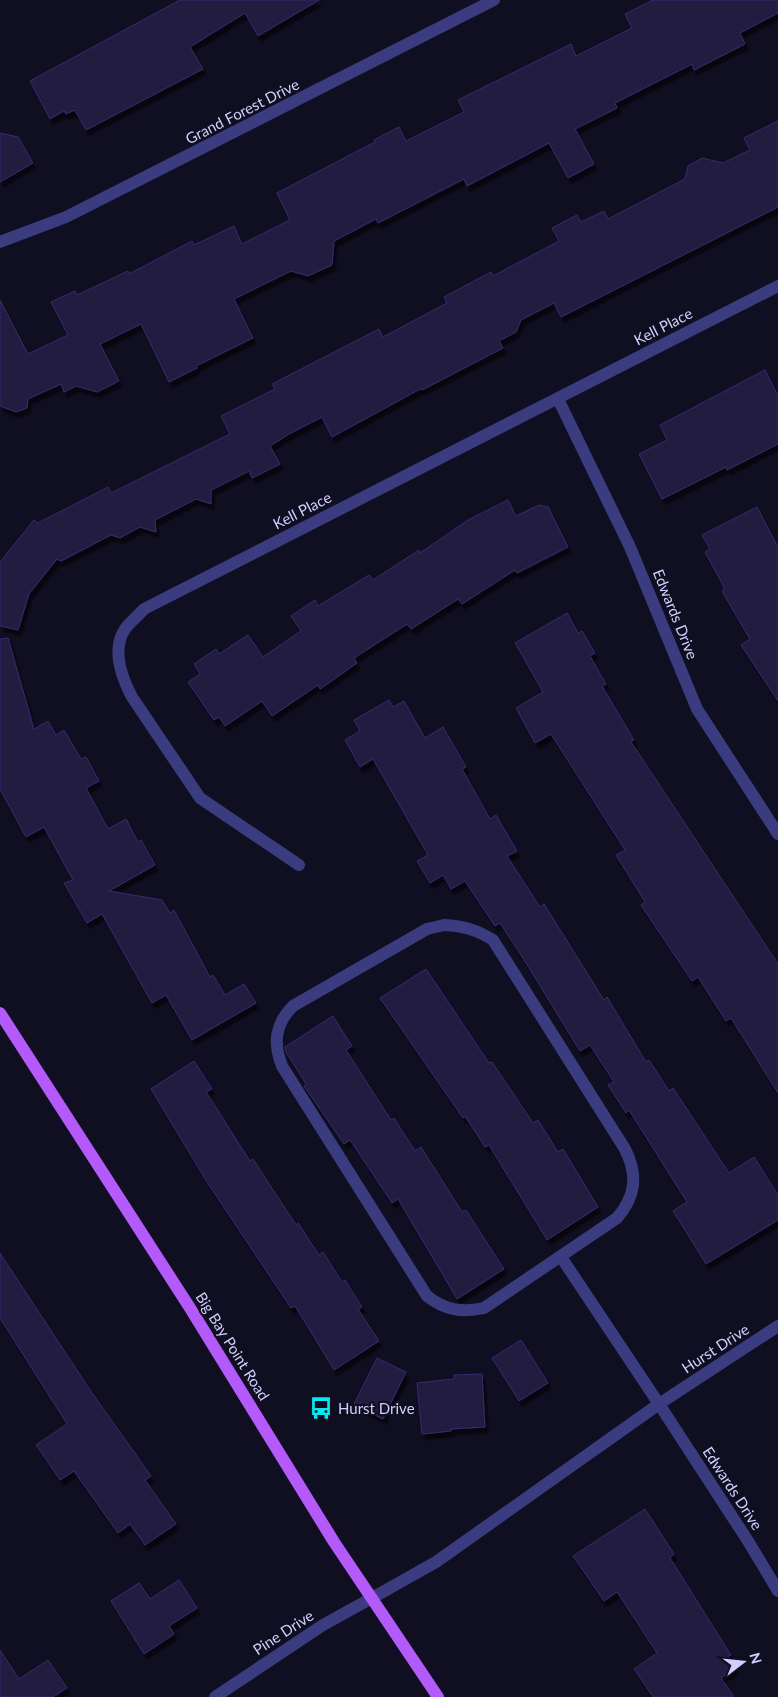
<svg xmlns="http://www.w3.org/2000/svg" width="778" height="1697" viewBox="0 0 778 1697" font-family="Lato,sans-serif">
<defs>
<filter id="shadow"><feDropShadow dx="3" dy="5.5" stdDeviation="1" flood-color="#0009"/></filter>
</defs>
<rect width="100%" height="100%" fill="#100e21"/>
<g fill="#201a41" stroke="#362d6d" filter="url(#shadow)">
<path d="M 180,0 L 319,0 L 258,36 L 245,13 L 190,47 L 203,69 L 86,130 L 75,110 L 66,114 L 64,111 L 50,119 L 30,81 Z"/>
<path d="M 653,0 L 778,0 L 778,13 L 740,33 L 745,44 L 694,70 L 692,64 L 615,103 L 617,108 L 575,129 L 594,164 L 568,178 L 549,143 L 467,186 L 464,179 L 378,223 L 376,219 L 334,241 L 332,265 L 308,276 L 291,271 L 234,299 L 253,338 L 196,366 L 197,368 L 169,382 L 141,324 L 100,344 L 119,381 L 97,392 L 76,386 L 64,392 L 61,384 L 28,399 L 27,408 L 16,412 L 0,406 L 0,300 L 28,354 L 68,335 L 51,302 L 75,291 L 77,295 L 128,271 L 129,274 L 192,241 L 194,245 L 234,226 L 242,244 L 290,220 L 277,193 L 375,142 L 374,140 L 399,127 L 406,141 L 464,112 L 458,100 L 571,44 L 576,56 L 632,28 L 625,14 Z"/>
<path d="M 778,121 L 778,207 L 561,317 L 554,303 L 521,320 L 516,332 L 499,341 L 503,348 L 422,390 L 422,388 L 332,437 L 322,417 L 289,434 L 270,446 L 280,464 L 252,478 L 249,471 L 211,490 L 211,504 L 196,499 L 155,520 L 156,532 L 140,527 L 120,538 L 111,535 L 61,561 L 57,559 L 29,594 L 18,630 L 0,626 L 0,562 L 34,520 L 38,523 L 108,487 L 111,493 L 230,434 L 221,416 L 275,389 L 272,384 L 379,329 L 383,337 L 447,303 L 444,297 L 491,272 L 493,276 L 559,241 L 552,228 L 577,215 L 581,222 L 604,211 L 608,219 L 685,179 L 688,166 L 702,158 L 723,163 L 750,150 L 744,138 Z"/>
<path d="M 0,133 L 18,137 L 33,163 L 0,182 Z"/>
<path d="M 765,370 L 778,396 L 778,444 L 727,470 L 726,467 L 662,499 L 639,454 L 667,440 L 660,425 Z"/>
<path d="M 508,500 L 516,516 L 539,505 L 548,507 L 568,547 L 517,573 L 515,570 L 462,604 L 458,599 L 411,629 L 407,624 L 354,658 L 357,663 L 320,689 L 318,685 L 272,716 L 262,701 L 225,726 L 219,717 L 214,720 L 188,682 L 200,674 L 194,664 L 216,649 L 219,654 L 248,635 L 263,657 L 301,631 L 291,616 L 315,600 L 318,606 L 369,575 L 373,580 L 419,550 L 420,553 L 468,520 Z"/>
<path d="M 757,507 L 778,547 L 778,701 L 741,645 L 750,639 L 722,591 L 725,589 L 705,552 L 710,549 L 702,535 Z"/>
<path d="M 567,613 L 578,633 L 582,631 L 595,653 L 590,656 L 606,684 L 602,686 L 634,740 L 631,742 L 778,964 L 778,1093 L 731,1018 L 726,1021 L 698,977 L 692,981 L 641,905 L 645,902 L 616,855 L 625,850 L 551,734 L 535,743 L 516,708 L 543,692 L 515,643 Z"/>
<path d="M 8,638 L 34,729 L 48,721 L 56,735 L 64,730 L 81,759 L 86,757 L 99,781 L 86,788 L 108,829 L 126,819 L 138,842 L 141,840 L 155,865 L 109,891 L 162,900 L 170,913 L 174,910 L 210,977 L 213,975 L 225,995 L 244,984 L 256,1003 L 192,1040 L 166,995 L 152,1003 L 102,914 L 87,923 L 64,883 L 73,880 L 44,827 L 26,837 L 0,789 L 0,639 Z"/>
<path d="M 389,700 L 393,707 L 404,701 L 425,738 L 443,727 L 466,767 L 462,769 L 490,819 L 496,815 L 517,851 L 507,856 L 540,907 L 544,904 L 604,1000 L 607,997 L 646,1062 L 649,1060 L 669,1091 L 673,1088 L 729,1173 L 754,1157 L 778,1195 L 778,1220 L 706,1264 L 673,1211 L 687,1202 L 629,1110 L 626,1113 L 608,1085 L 614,1082 L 590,1045 L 580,1051 L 521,955 L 500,923 L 495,926 L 465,881 L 451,889 L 443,875 L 430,883 L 417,861 L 428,855 L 373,759 L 360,767 L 345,740 L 360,731 L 354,720 Z"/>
<path d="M 426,969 L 489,1063 L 492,1062 L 533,1123 L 538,1120 L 558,1152 L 563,1149 L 598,1207 L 547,1240 L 489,1145 L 485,1147 L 465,1116 L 463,1118 L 380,998 Z"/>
<path d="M 333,1016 L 352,1046 L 346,1050 L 391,1120 L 394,1118 L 415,1151 L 421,1147 L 462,1212 L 466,1210 L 504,1269 L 457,1299 L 398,1199 L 392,1203 L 350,1140 L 344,1144 L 304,1086 L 306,1084 L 286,1052 L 285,1047 Z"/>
<path d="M 194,1061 L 212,1089 L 206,1092 L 250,1161 L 253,1159 L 296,1225 L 298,1223 L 319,1255 L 323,1252 L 342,1282 L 345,1280 L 362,1307 L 358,1309 L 379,1341 L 334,1370 L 295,1306 L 291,1308 L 207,1182 L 151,1089 Z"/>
<path d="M 0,1253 L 90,1390 L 151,1476 L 145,1480 L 176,1524 L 145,1545 L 130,1524 L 118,1533 L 74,1471 L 60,1480 L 36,1445 L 67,1424 L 0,1318 Z"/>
<path d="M 521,1340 L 548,1383 L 519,1401 L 492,1358 Z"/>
<path d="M 377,1358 L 406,1372 L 383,1419 L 354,1404 Z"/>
<path d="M 482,1374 L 485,1427 L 451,1429 L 451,1431 L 422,1434 L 417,1383 L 454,1379 L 454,1375 Z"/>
<path d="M 645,1509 L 674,1554 L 670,1558 L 731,1655 L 728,1656 L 736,1668 L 721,1678 L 734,1697 L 653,1697 L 634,1669 L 657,1653 L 617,1592 L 604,1601 L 573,1556 Z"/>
<path d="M 179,1580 L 197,1608 L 169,1626 L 174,1634 L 144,1654 L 111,1601 L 139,1583 L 150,1599 Z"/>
<path d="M 0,1650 L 19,1679 L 48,1660 L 67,1688 L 53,1697 L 0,1697 Z"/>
</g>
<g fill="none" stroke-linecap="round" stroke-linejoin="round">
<g stroke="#3a3c7f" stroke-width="12">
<path d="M 444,925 C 464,926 477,930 493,940 L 625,1149 C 638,1175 636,1196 617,1218 L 484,1308 C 461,1313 445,1310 427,1296 L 282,1066 C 273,1043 275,1024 293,1006 L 427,929 Z"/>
<path d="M 561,1257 L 659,1404"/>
</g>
<g stroke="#3a3c7f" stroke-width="12">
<path d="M 0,242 L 66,217 L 494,0"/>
<path d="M 558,399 L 630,547 L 697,709 L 778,834"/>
<path d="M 299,865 L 200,798 L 132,697 C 122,678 111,650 125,629 C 130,622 138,616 144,609 L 778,286"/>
<path d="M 659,1404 L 748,1541 L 778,1591"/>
<path d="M 215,1697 L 323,1625 L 372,1598"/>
</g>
<path stroke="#3a3c7f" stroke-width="12" d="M 372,1598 L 436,1562 L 659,1404 L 778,1326"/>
<path stroke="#b459fa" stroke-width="12" d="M 0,1013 L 190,1308 L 334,1542 L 438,1697"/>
</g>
<defs>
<symbol id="bus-bare" viewBox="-9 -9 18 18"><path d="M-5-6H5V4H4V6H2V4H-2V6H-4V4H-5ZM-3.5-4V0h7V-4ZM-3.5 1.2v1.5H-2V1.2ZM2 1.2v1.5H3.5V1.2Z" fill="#07e9f2" stroke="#100e21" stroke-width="2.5" paint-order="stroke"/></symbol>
</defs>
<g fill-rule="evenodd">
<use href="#bus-bare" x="305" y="1392" width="32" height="32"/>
</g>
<g text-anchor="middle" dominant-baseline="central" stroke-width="4.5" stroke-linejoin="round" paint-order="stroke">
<g font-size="15" fill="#d2cffe" stroke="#100e21">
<text transform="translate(242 111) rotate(-27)">Grand Forest Drive</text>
<text transform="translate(663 326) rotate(-27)">Kell Place</text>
<text transform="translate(302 510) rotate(-27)">Kell Place</text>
<text transform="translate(676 614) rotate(68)">Edwards Drive</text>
<text transform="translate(233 1346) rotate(58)">Big Bay Point Road</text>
<text transform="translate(715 1348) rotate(-33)">Hurst Drive</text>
<text transform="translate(733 1488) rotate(57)">Edwards Drive</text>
<text transform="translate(283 1632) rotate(-33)">Pine Drive</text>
</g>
<g font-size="15" fill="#d2cffe" stroke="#100e21" text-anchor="start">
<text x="338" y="1408">Hurst Drive</text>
</g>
</g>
<g transform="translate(743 1662) rotate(74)" stroke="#100e21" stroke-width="4" paint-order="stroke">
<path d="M0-4L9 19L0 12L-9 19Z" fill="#d2cffe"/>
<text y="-8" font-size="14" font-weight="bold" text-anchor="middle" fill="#d2cffe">N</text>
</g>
</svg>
